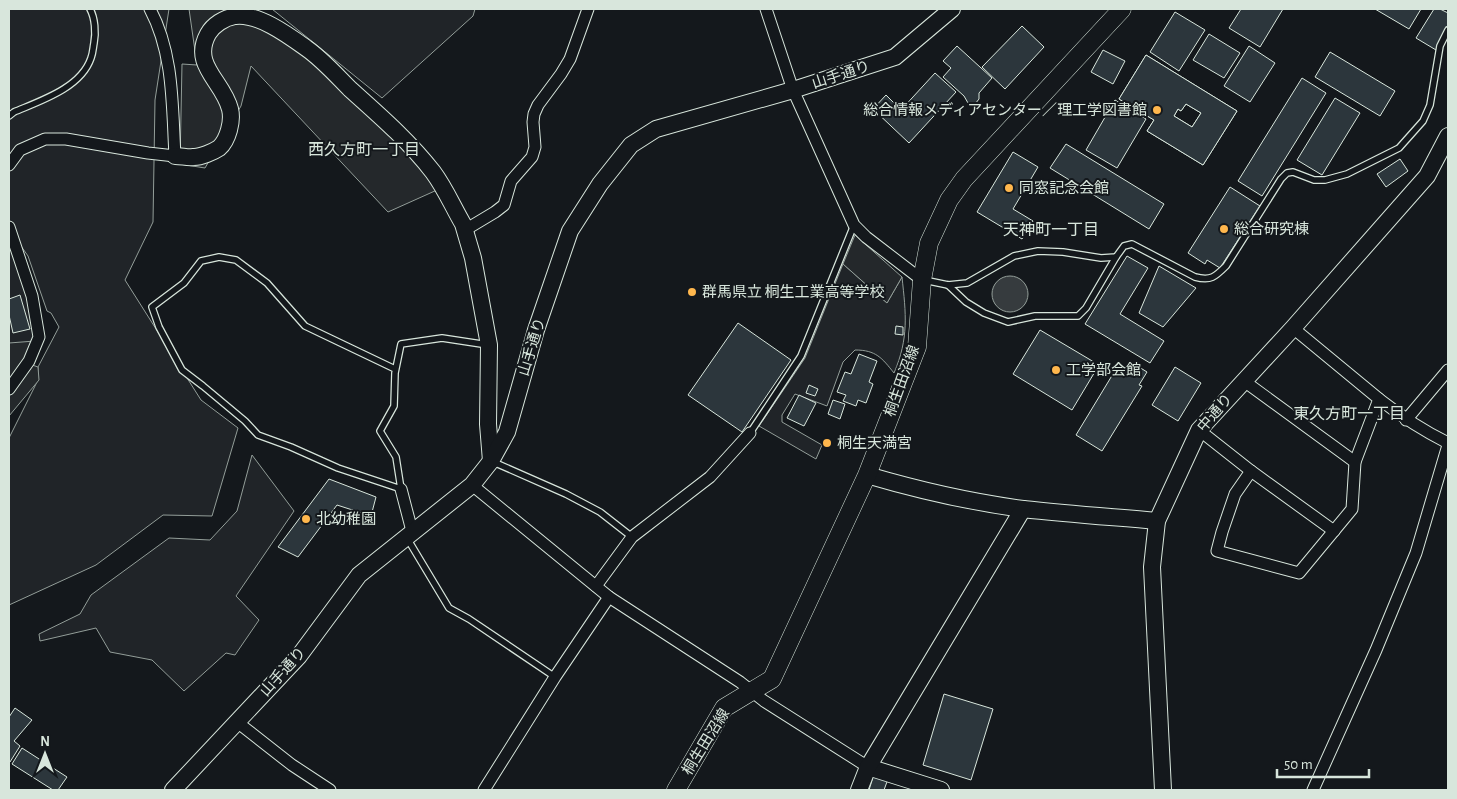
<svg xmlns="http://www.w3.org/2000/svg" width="1457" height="799" viewBox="0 0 1457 799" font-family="'Alegreya Sans','Noto Sans JP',sans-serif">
<rect width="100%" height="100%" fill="#14181c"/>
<g fill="#202428" stroke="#939e99">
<path d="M 9,9 L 169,9 L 155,100 L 153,222 L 125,280 L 201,400 L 238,428 L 212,516 L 163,515 L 96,565 L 9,605 L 9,438 L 38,380 L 38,367 L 59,327 L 51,313 L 47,311 L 28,256 L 9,229 Z"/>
<path d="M 272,9 L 475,9 L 473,16 L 382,98 Z"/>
<path d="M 9,243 L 24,285 L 35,336 L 9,384 Z"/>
<path d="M 843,264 L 887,303 L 902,277 C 906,314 909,338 894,373 C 882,358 876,350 855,350 L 843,362 L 827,406 L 795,394 L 782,415 L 782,422 L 822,445 L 816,459 L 759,426 L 805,358 Z"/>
<path d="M 252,455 L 294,511 L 236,596 L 259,620 L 235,655 L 226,653 L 184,691 L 152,660 L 110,652 L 96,628 L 40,641 L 39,634 L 80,614 L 91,595 L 169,538 L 210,540 L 237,511 Z"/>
</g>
<g fill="#24282b" stroke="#939e99">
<path d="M 189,9 L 247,9 L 304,51 L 418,160 L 437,190 L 388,212 L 251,66 L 241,106 L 205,168 L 180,164 L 182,64 L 197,65 Z"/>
<path d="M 855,235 L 902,277 L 887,303 L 843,264 Z"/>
<path d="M 35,341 L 24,362 L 38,367 L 39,380 L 9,416 L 9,343 Z"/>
</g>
<circle fill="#363b3e" stroke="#939e99" cx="1010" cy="294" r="18"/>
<g fill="#2c363c" stroke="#d8e6dc" fill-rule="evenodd">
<path d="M 1241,9 L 1283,9 L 1260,47 L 1229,28 Z"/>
<path d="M 1375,9 L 1421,9 L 1409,29 Z"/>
<path d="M 1434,9 L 1440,9 L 1448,13 L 1448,28 L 1436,50 L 1416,38 Z"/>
<path d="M 1175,12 L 1205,30 L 1179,71 L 1150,52 Z"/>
<path d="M 1022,26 L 1044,47 L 1005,89 L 982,67 Z"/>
<path d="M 1209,34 L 1240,53 L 1224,78 L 1193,60 Z"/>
<path d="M 957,46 L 992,78 L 979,93 L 979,99 L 975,104 L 968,103 L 964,96 L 943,77 L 951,68 L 943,61 Z"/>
<path d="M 1249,46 L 1275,63 L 1250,102 L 1224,86 Z"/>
<path d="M 1103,50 L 1125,61 L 1113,84 L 1091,72 Z"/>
<path d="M 1330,52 L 1395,91 L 1380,116 L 1315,77 Z"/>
<path d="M 1146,55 L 1237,111 L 1203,165 L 1147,131 L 1154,120 L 1119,99 ZM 1186,104 L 1201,113 L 1192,127 L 1174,116 L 1178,109 L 1181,111 Z"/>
<path d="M 1146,55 L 1237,111 L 1203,165 L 1147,131 L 1154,120 L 1119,99 ZM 1186,104 L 1201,113 L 1192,127 L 1174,116 L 1178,109 L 1181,111 Z"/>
<path d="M 935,73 L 956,92 L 909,143 L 873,109 L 886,95 L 901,110 Z"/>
<path d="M 1302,78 L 1326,93 L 1262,196 L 1238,181 Z"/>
<path d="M 1335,98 L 1360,113 L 1322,175 L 1297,160 Z"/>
<path d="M 1115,100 L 1146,119 L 1117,168 L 1086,150 Z"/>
<path d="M 1066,144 L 1164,204 L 1149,229 L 1050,168 Z"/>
<path d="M 1013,152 L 1038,167 L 1013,209 L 1033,221 L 1022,239 L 977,212 Z"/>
<path d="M 1400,159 L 1408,171 L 1386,187 L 1377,174 Z"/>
<path d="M 1230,187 L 1260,206 L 1220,268 L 1207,260 L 1205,264 L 1188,253 Z"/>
<path d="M 1127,256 L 1148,268 L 1120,314 L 1164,341 L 1150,363 L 1085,324 Z"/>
<path d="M 1159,266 L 1196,288 L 1163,327 L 1139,313 Z"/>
<path d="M 20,295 L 30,329 L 13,333 L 9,315 L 9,299 Z"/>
<path d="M 738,323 L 791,360 L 742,432 L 688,395 Z"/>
<path d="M 896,326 L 903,327 L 903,335 L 895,334 Z"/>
<path d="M 1040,330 L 1099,365 L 1072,410 L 1013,374 Z"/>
<path d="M 859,354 L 877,361 L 869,382 L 873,384 L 866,403 L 858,400 L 856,406 L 843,401 L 846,395 L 837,392 L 845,372 L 851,374 Z"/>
<path d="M 1131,362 L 1147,372 L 1139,385 L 1142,386 L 1102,451 L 1076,435 L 1119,364 L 1127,368 Z"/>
<path d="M 1175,367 L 1201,383 L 1178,421 L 1152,405 Z"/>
<path d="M 809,385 L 818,389 L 815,396 L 806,393 Z"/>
<path d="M 799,395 L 816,403 L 804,426 L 787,418 Z"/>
<path d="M 833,400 L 845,404 L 840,419 L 828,414 Z"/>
<path d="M 329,479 L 376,497 L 371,516 L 337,505 L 298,557 L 278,547 Z"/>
<path d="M 944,694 L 993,709 L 971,780 L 923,765 Z"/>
<path d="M 15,708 L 32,720 L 14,741 L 20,746 L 10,762 L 9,761 L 9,717 Z"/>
<path d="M 22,748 L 67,777 L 58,790 L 53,790 L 12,764 Z"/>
<path d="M 874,774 L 888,779 L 884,790 L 869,790 Z"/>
</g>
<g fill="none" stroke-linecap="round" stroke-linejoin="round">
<defs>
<g id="lane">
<path d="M 9,116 L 14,112 C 40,101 81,88 91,58 C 93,53 93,48 94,43 C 96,33 95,18 90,9"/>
<path d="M 924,280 L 948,285 L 967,283 L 1014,256 L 1038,251 L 1063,252 L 1101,258 L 1116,257 L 1124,246 L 1132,244 L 1195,277 C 1211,281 1215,277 1226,266 L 1281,179 L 1287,173 L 1293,172 L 1314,180 L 1325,180 L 1347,174 L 1399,148 L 1423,121 L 1430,105 L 1440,46 L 1448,30"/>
<path d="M 948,285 L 966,302 L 984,313 L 1008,322 L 1035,316 L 1078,316 L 1086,308 L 1116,257"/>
<path d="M 395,369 L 305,326 L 267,283 L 236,260 L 219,257 L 201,261 L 184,283 L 152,307 L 159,327 L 182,370 L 203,386 L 245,421 L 258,435 L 291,447 L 338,468 L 401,489 L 396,457 L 380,431 L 394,406 L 395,373 L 401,344 L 442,338 L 488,345"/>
<path d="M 750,433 L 801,356 L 854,225"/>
<path d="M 491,461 L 566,494 L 600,512 L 632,537"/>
<path d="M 407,538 L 449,608 L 469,619 L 555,677"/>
</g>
<g id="street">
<path d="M 766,9 L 793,90 L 854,225 L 866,237 L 922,280"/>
<path d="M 9,165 L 20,150 L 45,139 L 66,139 L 148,153 L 175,156 C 172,106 174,54 150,9"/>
<path d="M 9,227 L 32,296 L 39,337 L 29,361 L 9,389"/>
<path d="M 465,230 L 495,212 L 504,205 L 511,181 L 532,157 L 535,147 L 533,122 L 534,114 L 538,105 L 561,74 L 570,59 L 588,9"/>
<path d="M 1244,381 L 1355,462"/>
<path d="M 1379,399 C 1402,417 1422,430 1448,443"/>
<path d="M 1406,420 L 1448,370"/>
<path d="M 1199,430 L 1251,471 L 1334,531"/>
<path d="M 1251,471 L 1235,494 L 1222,532 L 1217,551 L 1299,573 L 1352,509 L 1355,462 L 1379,399 L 1293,328"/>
<path d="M 472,485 L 609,597 L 740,682 L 764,701 L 868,767"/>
<path d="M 401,489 L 412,531"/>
<path d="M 596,586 L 632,537 L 710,477 L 750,433"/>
<path d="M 237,722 L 292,765 L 330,790"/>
<path d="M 484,790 L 555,677 L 609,597"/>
<path d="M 1313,790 L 1376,650 L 1416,553 L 1448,445"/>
</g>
<g id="secondary">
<path d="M 175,156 C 182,156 188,158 194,157 C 201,157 213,152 219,148 C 228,140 233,121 230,109 C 223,81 191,65 208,34 C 213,25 224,18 235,16 C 258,13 288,35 306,48 C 322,59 336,75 350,89 C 379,115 409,141 433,172 C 445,188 453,207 463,224 L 473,258 L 489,345 L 488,424 L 491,461"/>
<path d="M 867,475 C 918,490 970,502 1023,509 C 1068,514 1112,517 1157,521"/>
<path d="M 868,767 L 941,790"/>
<path d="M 173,790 L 299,656 L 359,575 L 472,485 L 491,461 L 507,432 L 536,330 L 570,231 L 600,184 L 631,145 L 656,129 L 793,90 L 895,57 L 952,9"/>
<path d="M 859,790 L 868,767 L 1023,509"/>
<path d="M 1163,790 L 1152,567 L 1157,521 L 1199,430 L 1293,328 L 1427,176 L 1448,136"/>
</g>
<path id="primary" d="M 676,790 L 724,708 L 772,679 L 867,475 L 917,347 L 922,280 L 929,243 L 949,200 L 964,179 L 1122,9"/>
</defs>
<use href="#lane" stroke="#d8e6dc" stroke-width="8"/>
<use href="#street" stroke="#d8e6dc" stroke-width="13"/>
<use href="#secondary" stroke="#d8e6dc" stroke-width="18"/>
<use href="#primary" stroke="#d8e6dc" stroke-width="19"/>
<use href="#lane" stroke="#14181c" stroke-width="5.5"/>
<use href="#street" stroke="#14181c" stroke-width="11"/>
<use href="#secondary" stroke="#14181c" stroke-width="16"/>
<use href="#primary" stroke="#14181c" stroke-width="18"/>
</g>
<g fill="#ffb74d" stroke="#14181c" stroke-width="2">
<circle cx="1157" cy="110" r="5"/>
<circle cx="1009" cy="188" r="5"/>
<circle cx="1224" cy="229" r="5"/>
<circle cx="692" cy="292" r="5"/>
<circle cx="1056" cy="370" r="5"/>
<circle cx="827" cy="443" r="5"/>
<circle cx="306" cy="519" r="5"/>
</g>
<g text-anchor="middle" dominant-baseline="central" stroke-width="4" stroke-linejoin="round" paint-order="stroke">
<g font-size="15" fill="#d8e6dc" stroke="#14181c">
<text transform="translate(841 75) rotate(-18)">山手通り</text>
<text transform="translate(532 347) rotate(-73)">山手通り</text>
<text transform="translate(902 381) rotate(-70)">桐生田沼線</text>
<text transform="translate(1215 413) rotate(-49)">中通り</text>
<text transform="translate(283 672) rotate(-48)">山手通り</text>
<text transform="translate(706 742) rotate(-58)">桐生田沼線</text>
</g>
<g font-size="15" fill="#d8e6dc" stroke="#14181c" text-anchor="start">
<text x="1147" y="110" text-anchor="end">総合情報メディアセンター／理工学図書館</text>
<text x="1019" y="188">同窓記念会館</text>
<text x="1234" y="229">総合研究棟</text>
<text x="702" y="292">群馬県立 桐生工業高等学校</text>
<text x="1066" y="370">工学部会館</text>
<text x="837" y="443">桐生天満宮</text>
<text x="316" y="519">北幼稚園</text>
</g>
<g font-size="16" fill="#d8e6dc" stroke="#14181c">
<text x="364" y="150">西久方町一丁目</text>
<text x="1051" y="230">天神町一丁目</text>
<text x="1349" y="414">東久方町一丁目</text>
</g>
</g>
<rect width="1457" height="799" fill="none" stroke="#d8e6dc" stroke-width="20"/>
<g transform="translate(45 754)" stroke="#14181c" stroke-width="4" paint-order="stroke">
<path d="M0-4L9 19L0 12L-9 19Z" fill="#d8e6dc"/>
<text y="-8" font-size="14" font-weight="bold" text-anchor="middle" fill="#d8e6dc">N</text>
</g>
<path d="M1277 769v8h92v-8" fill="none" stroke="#d8e6dc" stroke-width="2.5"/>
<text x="1284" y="769" font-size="15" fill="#d8e6dc" stroke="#14181c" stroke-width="4" paint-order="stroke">50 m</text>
</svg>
